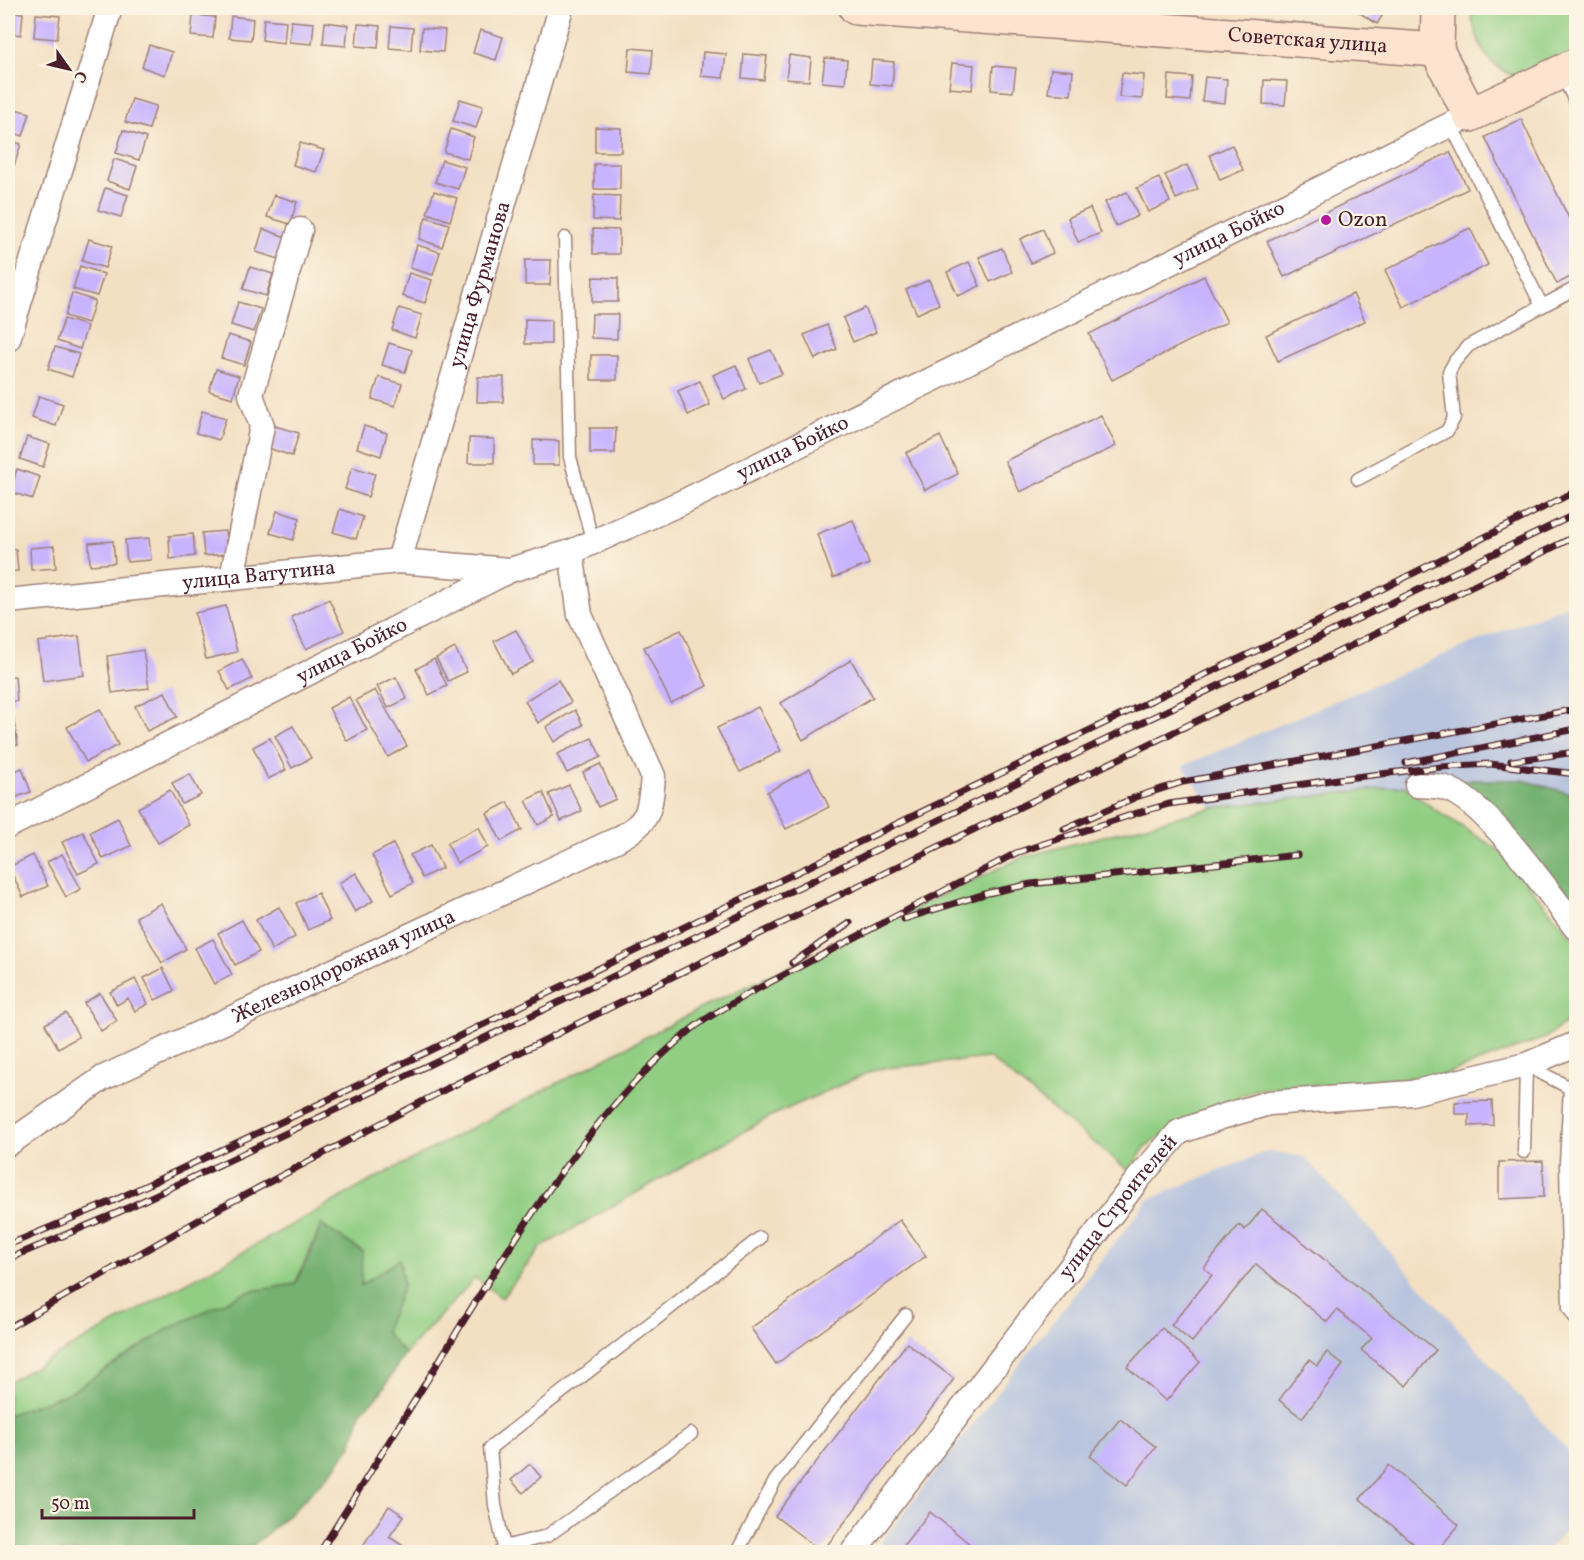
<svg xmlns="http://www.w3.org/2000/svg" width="1584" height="1560" viewBox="0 0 1584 1560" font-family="Vollkorn,serif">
<rect width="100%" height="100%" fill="#fcf5e5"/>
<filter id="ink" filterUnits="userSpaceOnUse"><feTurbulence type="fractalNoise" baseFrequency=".0167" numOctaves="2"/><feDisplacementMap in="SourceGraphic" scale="12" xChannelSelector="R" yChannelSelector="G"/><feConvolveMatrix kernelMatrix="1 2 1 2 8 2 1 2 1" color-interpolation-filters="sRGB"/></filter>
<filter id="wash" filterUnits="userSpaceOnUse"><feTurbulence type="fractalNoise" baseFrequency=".008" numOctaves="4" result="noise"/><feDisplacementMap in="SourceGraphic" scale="24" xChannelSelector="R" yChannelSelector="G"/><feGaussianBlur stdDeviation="1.35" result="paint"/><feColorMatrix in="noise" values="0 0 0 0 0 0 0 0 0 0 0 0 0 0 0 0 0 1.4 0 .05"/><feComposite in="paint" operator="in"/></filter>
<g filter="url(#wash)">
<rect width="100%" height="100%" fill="#f3e0c3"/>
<g fill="#b9c5de">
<path d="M 1576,602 L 1576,795 L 1523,780 L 1461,780 L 1212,808 L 1183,766 L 1474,642 Z"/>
<path d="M 1268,1151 L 1305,1157 L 1576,1460 L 1576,1520 L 1545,1552 L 873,1552 L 1149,1199 Z"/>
</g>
<g fill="#91ce83" stroke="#6e7657" stroke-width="1.5">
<path d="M 1470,8 L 1576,8 L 1576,53 L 1520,80 C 1509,74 1496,68 1488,58 C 1479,48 1472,21 1470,8 Z"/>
<path d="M 1404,786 L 1437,811 L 1499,850 L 1576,942 L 1576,1015 L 1545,1038 L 1440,1076 L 1254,1090 L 1185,1121 L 1146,1146 L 1129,1171 L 989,1058 L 876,1069 L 771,1116 L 541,1247 L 502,1298 L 475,1278 L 405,1354 L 385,1332 L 403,1286 L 400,1260 L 361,1285 L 321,1226 L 295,1284 L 246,1292 L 168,1329 L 71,1392 L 8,1415 L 8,1382 L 376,1178 L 709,1004 L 1023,857 L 1212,808 Z"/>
</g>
<g fill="#74b171" stroke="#5f684e" stroke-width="1.5">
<path d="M 1461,780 L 1523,780 L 1576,795 L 1576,919 Z"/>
<path d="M 321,1225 L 362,1251 L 361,1285 L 400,1259 L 403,1286 L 385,1332 L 405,1354 L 378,1397 L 362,1410 L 351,1446 L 330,1474 L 294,1510 L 251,1547 L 209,1551 L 206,1552 L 8,1552 L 8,1415 L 71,1392 L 168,1329 L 246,1292 L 295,1284 L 312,1250 Z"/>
</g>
<g id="blocks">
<g fill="#c7b3fe">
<path d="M 1356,8 L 1387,8 L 1377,24 L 1355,10 Z"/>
<path d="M 8,12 L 23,13 L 21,35 L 8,33 Z"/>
<path d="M 36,14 L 60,16 L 57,39 L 34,37 Z"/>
<path d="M 193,15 L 215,17 L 213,38 L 191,36 Z"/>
<path d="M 231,16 L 253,19 L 251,40 L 229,38 Z"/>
<path d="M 264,19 L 286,21 L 284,43 L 262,40 Z"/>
<path d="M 291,21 L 314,23 L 312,44 L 289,42 Z"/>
<path d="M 325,22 L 348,25 L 346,46 L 323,44 Z"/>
<path d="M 358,24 L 380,26 L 378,48 L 356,46 Z"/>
<path d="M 391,26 L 413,28 L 411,50 L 389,48 Z"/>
<path d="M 422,28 L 445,30 L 443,52 L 420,50 Z"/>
<path d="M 480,30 L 503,37 L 496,60 L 473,53 Z"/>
<path d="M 149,45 L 172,52 L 165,75 L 142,67 Z"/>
<path d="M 630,48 L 653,50 L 651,74 L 628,72 Z"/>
<path d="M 703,52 L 726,54 L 723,78 L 701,76 Z"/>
<path d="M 744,54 L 767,56 L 764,80 L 742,78 Z"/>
<path d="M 789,55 L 811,58 L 809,81 L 786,79 Z"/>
<path d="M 825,58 L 847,60 L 845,84 L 822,82 Z"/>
<path d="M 872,60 L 894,62 L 892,86 L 870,84 Z"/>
<path d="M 952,63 L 974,65 L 972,90 L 949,88 Z"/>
<path d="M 993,66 L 1016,68 L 1013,92 L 991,90 Z"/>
<path d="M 1051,69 L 1073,71 L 1071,95 L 1048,93 Z"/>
<path d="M 1122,73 L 1144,75 L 1142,99 L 1119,97 Z"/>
<path d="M 1169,75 L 1192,77 L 1190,101 L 1167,99 Z"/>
<path d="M 1205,77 L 1227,79 L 1225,103 L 1202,101 Z"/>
<path d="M 1264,80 L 1287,81 L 1285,105 L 1263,104 Z"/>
<path d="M 132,99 L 156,106 L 149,129 L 125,122 Z"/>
<path d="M 460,99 L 483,106 L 476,128 L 453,121 Z"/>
<path d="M 8,107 L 30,113 L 23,136 L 8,131 Z"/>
<path d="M 1521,119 L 1576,233 L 1576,274 L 1557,284 L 1485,137 Z"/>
<path d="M 595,127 L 621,128 L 621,152 L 595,152 Z"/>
<path d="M 451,129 L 474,137 L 468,159 L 444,152 Z"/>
<path d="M 123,130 L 146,138 L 139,160 L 116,153 Z"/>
<path d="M 8,140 L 21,144 L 14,166 L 8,164 Z"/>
<path d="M 300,143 L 324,150 L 316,172 L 293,165 Z"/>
<path d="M 1232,145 L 1243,170 L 1220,180 L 1210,155 Z"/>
<path d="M 1450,152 L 1468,189 L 1284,277 L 1267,241 Z"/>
<path d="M 114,159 L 137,166 L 130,189 L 107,181 Z"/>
<path d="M 442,160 L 465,167 L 458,189 L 435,182 Z"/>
<rect x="594" y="164" width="26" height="25"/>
<path d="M 1187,165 L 1198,189 L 1176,199 L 1165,175 Z"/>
<path d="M 1159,178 L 1170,202 L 1148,212 L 1137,188 Z"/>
<path d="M 105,188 L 128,195 L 121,217 L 98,210 Z"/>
<path d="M 434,191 L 457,198 L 450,221 L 427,213 Z"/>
<path d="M 1127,192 L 1138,216 L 1116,226 L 1105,202 Z"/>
<path d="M 274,195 L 297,202 L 290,224 L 267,217 Z"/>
<path d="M 594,195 L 620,196 L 619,221 L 593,220 Z"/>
<path d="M 1090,208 L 1101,233 L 1078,242 L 1068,218 Z"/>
<path d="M 426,217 L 449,224 L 442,247 L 419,239 Z"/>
<path d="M 1470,228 L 1488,265 L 1403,307 L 1385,270 Z"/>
<path d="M 263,229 L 286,237 L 279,259 L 256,252 Z"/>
<path d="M 593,229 L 619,230 L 619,254 L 593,254 Z"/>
<path d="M 1043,229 L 1053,253 L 1031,263 L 1020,239 Z"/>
<path d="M 89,239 L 112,246 L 105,268 L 82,261 Z"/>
<path d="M 417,245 L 440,252 L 433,275 L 410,268 Z"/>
<path d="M 1002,248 L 1012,272 L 990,282 L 979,257 Z"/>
<path d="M 525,260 L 551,260 L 550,285 L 525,285 Z"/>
<path d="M 969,262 L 980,286 L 958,296 L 947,272 Z"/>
<path d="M 80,266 L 104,274 L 97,296 L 73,289 Z"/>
<path d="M 250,267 L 273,274 L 266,296 L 243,289 Z"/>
<path d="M 409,273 L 432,280 L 425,303 L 402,296 Z"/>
<path d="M 1204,276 L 1227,322 L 1112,380 L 1089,334 Z"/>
<path d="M 593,277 L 618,278 L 618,302 L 592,302 Z"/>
<path d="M 929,280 L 939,304 L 917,314 L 906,290 Z"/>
<path d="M 72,293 L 95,301 L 88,323 L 65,316 Z"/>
<path d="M 1353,294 L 1365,321 L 1278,361 L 1266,335 Z"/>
<path d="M 238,302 L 261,309 L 254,332 L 231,325 Z"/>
<path d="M 399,308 L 422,315 L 415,338 L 392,330 Z"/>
<path d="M 865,308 L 876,332 L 853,342 L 843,318 Z"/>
<path d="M 592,314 L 618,314 L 617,339 L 591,338 Z"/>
<path d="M 64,319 L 87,326 L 80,349 L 57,341 Z"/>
<path d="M 525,319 L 551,320 L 551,344 L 525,344 Z"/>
<path d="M 827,325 L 837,349 L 815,359 L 804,335 Z"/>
<path d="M 228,335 L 251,342 L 244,365 L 221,358 Z"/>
<path d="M 389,343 L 412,350 L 405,372 L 382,365 Z"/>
<path d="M 55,347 L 79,354 L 72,377 L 48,369 Z"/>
<path d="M 771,350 L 782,374 L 759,383 L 749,359 Z"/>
<rect x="591" y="355" width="26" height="25"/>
<path d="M 736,365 L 746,389 L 724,399 L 713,375 Z"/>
<path d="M 216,369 L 239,376 L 233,398 L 209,391 Z"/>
<path d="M 379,377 L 402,384 L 395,406 L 372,399 Z"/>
<path d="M 478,377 L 504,377 L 503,402 L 477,402 Z"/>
<path d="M 700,381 L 710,405 L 688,415 L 678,391 Z"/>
<path d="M 39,396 L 63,404 L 56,426 L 32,418 Z"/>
<path d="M 202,411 L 226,418 L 219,440 L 196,433 Z"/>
<path d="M 1101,415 L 1116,446 L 1020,492 L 1005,461 Z"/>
<path d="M 275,426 L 299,433 L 292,456 L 268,448 Z"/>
<path d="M 364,426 L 387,433 L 381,456 L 357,448 Z"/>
<path d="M 590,428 L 616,428 L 615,453 L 590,453 Z"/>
<path d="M 940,436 L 958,474 L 925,490 L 906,453 Z"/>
<path d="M 27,437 L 50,444 L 43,467 L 20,459 Z"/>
<path d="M 469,438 L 494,439 L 494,463 L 468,463 Z"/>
<path d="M 533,440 L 559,441 L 559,465 L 533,465 Z"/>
<path d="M 352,467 L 375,474 L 368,497 L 345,489 Z"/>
<path d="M 17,469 L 40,477 L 33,499 L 10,492 Z"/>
<path d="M 340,509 L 363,517 L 356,539 L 333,532 Z"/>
<path d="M 277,511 L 300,518 L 293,540 L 270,533 Z"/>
<path d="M 853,520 L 869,564 L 833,578 L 817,534 Z"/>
<path d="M 225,531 L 227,554 L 204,556 L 202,533 Z"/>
<path d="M 193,534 L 195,556 L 170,559 L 169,536 Z"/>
<path d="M 149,538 L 151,560 L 127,562 L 125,540 Z"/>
<path d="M 113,541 L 115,563 L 90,565 L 89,543 Z"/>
<path d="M 54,546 L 56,568 L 31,570 L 30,548 Z"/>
<path d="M 16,549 L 18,571 L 8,572 L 8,550 Z"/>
<path d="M 329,599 L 344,631 L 306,649 L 291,617 Z"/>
<path d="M 226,606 L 237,652 L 206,659 L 195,613 Z"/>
<path d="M 516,630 L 533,662 L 511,674 L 494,641 Z"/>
<path d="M 681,630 L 707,686 L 671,703 L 644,647 Z"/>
<path d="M 79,636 L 84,675 L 43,681 L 38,642 Z"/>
<path d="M 455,648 L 467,672 L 448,681 L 436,658 Z"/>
<path d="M 143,650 L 149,688 L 112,693 L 107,656 Z"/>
<path d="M 242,659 L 252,679 L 229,690 L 219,671 Z"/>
<path d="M 434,659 L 447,686 L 429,695 L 416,669 Z"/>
<path d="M 851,660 L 873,697 L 803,740 L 781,703 Z"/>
<path d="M 15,676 L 17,701 L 8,702 L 8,677 Z"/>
<path d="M 396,677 L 407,699 L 388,708 L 377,686 Z"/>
<path d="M 558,680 L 571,702 L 538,723 L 525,701 Z"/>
<path d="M 375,690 L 407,746 L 388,757 L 356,700 Z"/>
<path d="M 165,692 L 177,717 L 147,731 L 135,706 Z"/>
<path d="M 349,697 L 367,730 L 347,741 L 329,708 Z"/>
<path d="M 758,707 L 781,751 L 740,772 L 717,728 Z"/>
<path d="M 100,709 L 118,745 L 86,762 L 67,727 Z"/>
<path d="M 575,710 L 583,725 L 554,742 L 546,727 Z"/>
<path d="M 12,711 L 18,745 L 8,747 L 8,712 Z"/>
<path d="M 293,726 L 311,758 L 292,768 L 275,736 Z"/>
<path d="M 270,738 L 286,770 L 268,779 L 253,747 Z"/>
<path d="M 592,738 L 601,757 L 567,773 L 557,754 Z"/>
<path d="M 600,764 L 616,799 L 598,807 L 583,772 Z"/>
<path d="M 22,768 L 31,792 L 8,800 L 8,774 Z"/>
<path d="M 810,769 L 829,807 L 786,829 L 767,792 Z"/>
<path d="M 190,774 L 201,795 L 182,804 L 172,783 Z"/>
<path d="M 569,785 L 582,811 L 561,821 L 549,794 Z"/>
<path d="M 170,790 L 189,825 L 158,843 L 138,808 Z"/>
<path d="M 543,792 L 554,817 L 538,825 L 526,800 Z"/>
<path d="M 508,802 L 522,830 L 501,841 L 487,813 Z"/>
<path d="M 118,818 L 131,846 L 103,859 L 90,832 Z"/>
<path d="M 479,827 L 488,847 L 457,863 L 447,843 Z"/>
<path d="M 83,832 L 99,864 L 78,874 L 62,842 Z"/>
<path d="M 393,844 L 413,883 L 392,894 L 372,855 Z"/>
<path d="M 431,845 L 442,868 L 422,878 L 410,855 Z"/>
<path d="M 62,854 L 81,889 L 66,897 L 47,862 Z"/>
<path d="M 33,855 L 48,886 L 23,897 L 9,867 Z"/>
<path d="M 356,873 L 373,901 L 355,912 L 339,883 Z"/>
<path d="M 318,893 L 330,920 L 308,930 L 296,903 Z"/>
<path d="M 161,903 L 186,949 L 162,963 L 136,917 Z"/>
<path d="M 279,907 L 295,937 L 272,950 L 256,920 Z"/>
<path d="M 242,920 L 259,952 L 235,965 L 218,933 Z"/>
<path d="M 213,939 L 232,975 L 214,984 L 195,948 Z"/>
<path d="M 163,968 L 174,991 L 155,1000 L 144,978 Z"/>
<path d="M 135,979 L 148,1004 L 135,1011 L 128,998 L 117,1005 L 110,992 Z"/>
<path d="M 100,993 L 117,1021 L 101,1031 L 84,1003 Z"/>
<path d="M 66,1013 L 79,1037 L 58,1048 L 45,1024 Z"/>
<path d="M 1492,1101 L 1493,1125 L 1469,1126 L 1469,1114 L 1455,1114 L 1455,1102 Z"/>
<path d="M 1543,1161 L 1544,1197 L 1499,1199 L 1499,1162 Z"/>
<path d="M 1262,1209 L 1436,1350 L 1406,1386 L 1361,1350 L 1372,1338 L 1337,1310 L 1327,1322 L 1256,1264 L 1192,1342 L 1171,1325 L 1212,1275 L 1204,1268 L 1239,1225 L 1245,1230 Z"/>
<path d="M 900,1220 L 926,1256 L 776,1364 L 751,1328 Z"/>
<path d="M 1162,1328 L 1200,1362 L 1166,1401 L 1127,1367 Z"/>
<path d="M 907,1343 L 954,1379 L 822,1552 L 775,1516 Z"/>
<path d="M 1327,1352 L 1343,1365 L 1302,1418 L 1279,1400 L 1309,1360 L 1317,1366 Z"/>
<path d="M 1120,1419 L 1156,1447 L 1127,1485 L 1090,1456 Z"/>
<path d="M 530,1464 L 541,1477 L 523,1493 L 511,1480 Z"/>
<path d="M 1389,1465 L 1459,1525 L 1436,1552 L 1424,1552 L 1360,1499 Z"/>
<path d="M 389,1506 L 404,1516 L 389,1537 L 408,1549 L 405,1552 L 370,1552 L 362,1547 Z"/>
<path d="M 930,1512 L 980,1552 L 898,1552 Z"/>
</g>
</g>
</g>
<g filter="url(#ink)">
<use href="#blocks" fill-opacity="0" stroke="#9e8077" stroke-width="1.5"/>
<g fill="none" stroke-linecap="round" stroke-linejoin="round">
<defs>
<g id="lane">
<path d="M 1561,72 L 1576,103"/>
<path d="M 1451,125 L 1542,306 L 1576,288"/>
<path d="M 565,238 L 570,457 L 593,543"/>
<path d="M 1358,479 L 1447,431 L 1454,418 L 1449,372 L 1455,361 L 1468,346 L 1542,306"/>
<path d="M 1570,1088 L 1566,1163 L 1569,1308 L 1576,1319"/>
<path d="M 1524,1152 L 1526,1065 L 1570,1088 L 1576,1089"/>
<path d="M 504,1547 L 495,1505 L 490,1448 L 760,1238"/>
<path d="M 500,1552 L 504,1547 L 547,1536 L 691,1434"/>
<path d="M 737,1552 L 775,1481 L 906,1315"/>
</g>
<g id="street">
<path d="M 8,339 L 110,8"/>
<path id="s1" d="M 399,561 L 561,8"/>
<path d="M 232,578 L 262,426 L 251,395 L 300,230"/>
<path id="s2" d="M 8,601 L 399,561 L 510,570"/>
<path d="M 1417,785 C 1426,786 1436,785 1445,788 C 1486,801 1549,893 1576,928"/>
<path id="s3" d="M 8,826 L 510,570 L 571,552 L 685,501 L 1470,115"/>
<path id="s4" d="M 8,1144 L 103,1078 L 618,839 C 650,822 650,810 653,776 L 580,615 L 571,552"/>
<path id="s5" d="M 853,1552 L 1138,1179 L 1179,1132 L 1221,1117 L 1269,1103 L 1412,1093 L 1526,1065 L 1576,1044"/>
</g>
<g id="secondary">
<path id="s6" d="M 856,8 L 1437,50"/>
<path d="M 1438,8 L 1437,50 L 1470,115 L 1576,65"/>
</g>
</defs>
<use href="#lane" stroke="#9e8077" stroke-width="15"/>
<use href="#street" stroke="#9e8077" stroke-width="27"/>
<use href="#secondary" stroke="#9e8077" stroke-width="36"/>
<use href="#lane" stroke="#fff" stroke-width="12"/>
<use href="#street" stroke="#fff" stroke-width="24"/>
<use href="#secondary" stroke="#fde4d1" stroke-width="33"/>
<defs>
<g id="rail">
<path d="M 1511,761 L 1576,752"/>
<path d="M 1406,763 L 1576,729"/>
<path d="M 1064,829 L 1136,797 L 1183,782 L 1576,709"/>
<path d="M 904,919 L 988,893 L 1031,884 L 1297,855"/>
<path d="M 792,963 L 850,923"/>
<path d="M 740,998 L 1016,853 L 1137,813 L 1169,804 L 1338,779 L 1441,767 L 1490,764 L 1576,774"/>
<path d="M 8,1245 L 113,1201 L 317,1105 L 1208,673 L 1295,633 L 1576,491"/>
<path d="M 8,1259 L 119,1212 L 316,1119 L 1576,514"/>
<path d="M 8,1328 L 220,1208 L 448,1088 L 698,964 L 1576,536"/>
<path d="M 320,1552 C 367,1477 415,1401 461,1325 C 524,1224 598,1104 692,1029 C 708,1016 728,1007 745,995"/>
</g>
</defs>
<use href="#rail" stroke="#4a1f2b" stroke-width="7"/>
<use href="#rail" stroke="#fcf5e5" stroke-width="4.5" stroke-dasharray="14" stroke-linecap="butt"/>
</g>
</g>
<circle fill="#b5179e" stroke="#fcf5e5" stroke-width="2" cx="1326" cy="220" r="6"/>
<g text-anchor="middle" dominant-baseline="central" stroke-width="4.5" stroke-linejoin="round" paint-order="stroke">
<g font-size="21" fill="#4a1f2b" stroke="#fcf5e5">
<text stroke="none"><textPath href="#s6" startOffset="453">Советская улица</textPath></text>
<text stroke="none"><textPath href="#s3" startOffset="1358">улица Бойко</textPath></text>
<text stroke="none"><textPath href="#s1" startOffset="288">улица Фурманова</textPath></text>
<text stroke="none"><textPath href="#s3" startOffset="872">улица Бойко</textPath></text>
<text stroke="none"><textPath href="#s2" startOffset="252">улица Ватутина</textPath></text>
<text stroke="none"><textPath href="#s3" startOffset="386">улица Бойко</textPath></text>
<text stroke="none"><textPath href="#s4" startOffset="381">Железнодорожная улица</textPath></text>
<text stroke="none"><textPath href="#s5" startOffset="435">улица Строителей</textPath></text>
</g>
<g font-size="21" fill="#4a1f2b" stroke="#fcf5e5" text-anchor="start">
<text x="1338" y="220">Ozon</text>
</g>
</g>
<rect width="1584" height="1560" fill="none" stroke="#fcf5e5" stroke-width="30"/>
<g transform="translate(69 69) rotate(124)" stroke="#fcf5e5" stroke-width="4.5" paint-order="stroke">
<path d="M0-4.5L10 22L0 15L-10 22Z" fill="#4a1f2b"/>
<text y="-9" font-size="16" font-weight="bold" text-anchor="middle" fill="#4a1f2b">С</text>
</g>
<path d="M42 1509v9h152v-9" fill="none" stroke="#4a1f2b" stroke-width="3"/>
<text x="51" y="1509" font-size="18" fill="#4a1f2b" stroke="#fcf5e5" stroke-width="4.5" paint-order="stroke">50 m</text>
</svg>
